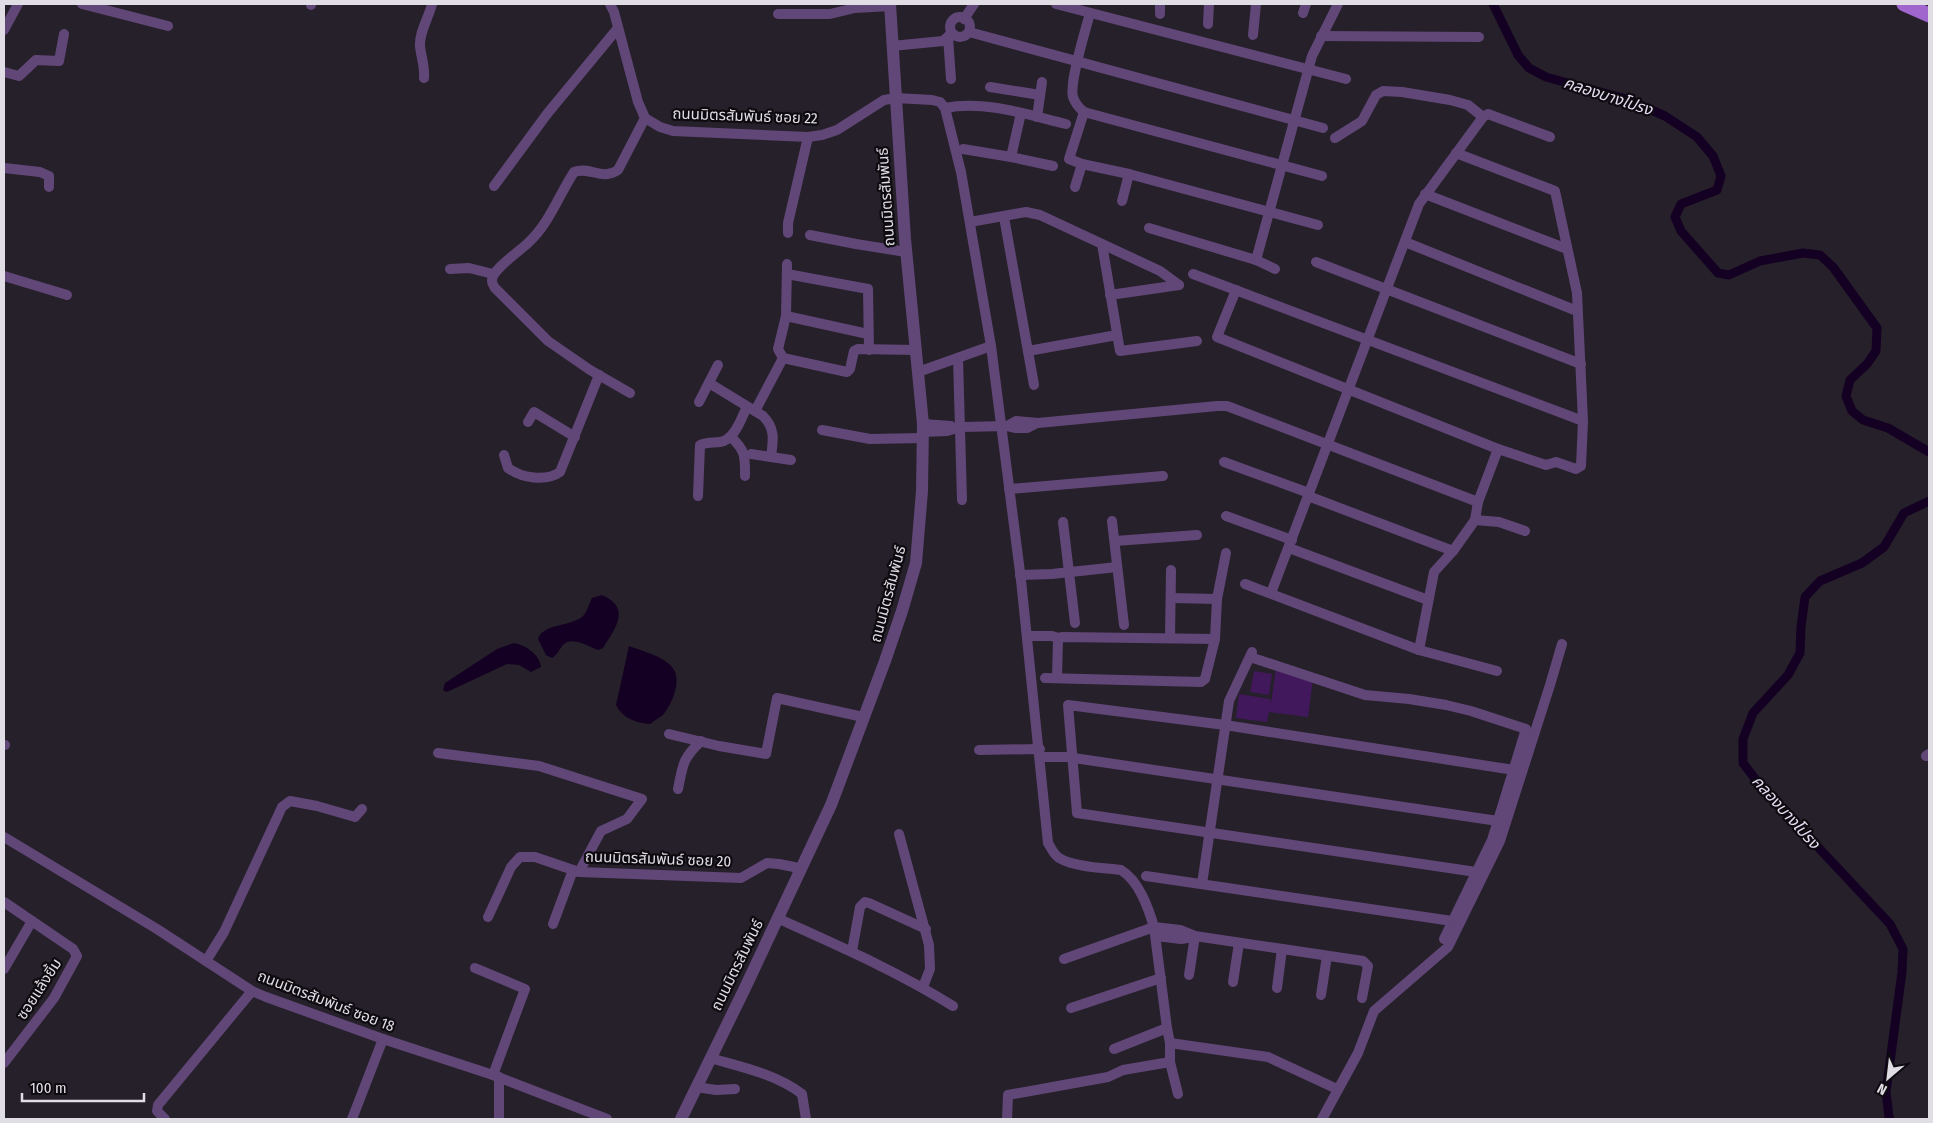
<svg xmlns="http://www.w3.org/2000/svg" width="1933" height="1123" viewBox="0 0 1933 1123" font-family="'Fira Sans Condensed','Noto Sans Thai',sans-serif">
<rect width="100%" height="100%" fill="#26202a"/>
<g fill="#40185b">
<path d="M 1276,669 L 1313,679 L 1308,717 L 1269,712 L 1267,722 L 1236,718 L 1239,694 L 1270,699 L 1271,703 Z"/>
<path d="M 1254,671 L 1272,674 L 1269,695 L 1250,692 Z"/>
</g>
<g fill="#140023">
<path d="M 602,595 C 632,608 615,629 603,648 L 598,650 C 587,646 572,636 563,645 C 559,650 557,655 552,658 L 546,655 L 538,639 C 543,623 571,627 583,616 C 587,612 589,604 592,598 Z"/>
<path d="M 514,643 C 526,645 540,655 541,667 L 531,672 L 519,665 L 507,664 L 447,692 L 443,690 L 445,683 L 497,649 Z"/>
<path d="M 629,646 C 642,651 663,656 672,667 C 683,680 672,704 663,715 C 659,718 654,721 650,724 C 636,723 622,718 616,705 Z"/>
</g>
<g fill="none" stroke-linecap="round" stroke-linejoin="round">
<g stroke="#140023" stroke-width="9">
<path d="M 1493,4 L 1518,55 L 1529,68 L 1546,77 L 1626,99 L 1665,116 L 1697,137 L 1713,156 L 1721,176 L 1717,190 L 1681,204 L 1675,217 L 1681,231 L 1718,273 L 1729,275 L 1760,261 L 1803,253 L 1820,255 L 1833,267 L 1877,328 L 1876,351 L 1867,364 L 1850,380 L 1846,396 L 1852,411 L 1863,420 L 1888,428 L 1929,452"/>
<path d="M 1890,1119 L 1889,1117 L 1886,1092 L 1902,972 L 1903,949 L 1890,924 L 1759,784 L 1743,763 L 1743,739 L 1753,713 L 1788,675 L 1800,653 L 1801,627 L 1805,597 L 1820,581 L 1862,563 L 1884,547 L 1904,513 L 1929,501"/>
</g>
<g stroke="#614778" stroke-width="10">
<path d="M 82,4 L 168,26"/>
<path d="M 311,4 L 311,5"/>
<path d="M 610,4 L 614,12 L 638,102 L 645,118 L 660,127 L 673,131 L 808,137 L 822,135 L 837,130 L 884,100 L 896,98 L 932,100 L 940,102 L 945,108 C 985,100 1028,115 1066,124"/>
<path d="M 1056,4 L 1346,79"/>
<path d="M 1090,13 C 1086,29 1069,82 1073,97 C 1075,103 1079,108 1084,112 L 1322,176"/>
<path d="M 1303,13 L 1306,4"/>
<path d="M 778,14 L 830,14 L 855,8 L 890,6"/>
<path d="M 1160,14 L 1160,4"/>
<circle cx="960" cy="27" r="10"/>
<path d="M 964,19 L 974,4"/>
<path d="M 1208,24 L 1209,4"/>
<path d="M 4,30 L 18,4"/>
<path d="M 969,32 L 1323,128"/>
<path d="M 1253,35 L 1256,4"/>
<path d="M 1321,36 L 1479,37"/>
<path d="M 948,37 L 951,79"/>
<path d="M 892,46 L 943,41 L 952,33"/>
<path d="M 4,72 L 19,76 L 36,60 L 59,61 L 64,34"/>
<path d="M 424,78 C 425,66 421,57 420,46 C 419,32 429,17 432,4"/>
<path d="M 990,87 L 1040,95"/>
<path d="M 945,108 L 961,172 L 991,346 L 1021,580 L 1048,843 C 1052,849 1054,856 1061,859 C 1075,867 1104,868 1121,870 C 1139,881 1148,907 1154,927 L 1167,1028 L 1170,1043 L 1170,1062 L 1178,1094"/>
<path d="M 1084,112 L 1069,159 L 1082,164 L 1129,174 L 1318,225"/>
<path d="M 1037,117 L 1042,82"/>
<path d="M 1335,138 L 1362,121 L 1376,95 L 1383,91 L 1402,92 L 1450,100 L 1468,105 L 1483,117"/>
<path d="M 963,149 L 1011,157 L 1053,166"/>
<path d="M 1011,157 L 1021,113"/>
<path d="M 4,168 L 40,172 L 49,176 L 49,187"/>
<path d="M 494,186 L 547,114 L 618,28"/>
<path d="M 1075,187 L 1082,164"/>
<path d="M 1425,194 L 1567,249"/>
<path d="M 1122,201 L 1129,174"/>
<path d="M 1004,217 L 1034,385"/>
<path d="M 970,222 L 1026,212 L 1040,215 L 1160,271 L 1179,285"/>
<path d="M 1149,228 L 1256,260 L 1275,269"/>
<path d="M 788,233 L 788,223 L 808,137"/>
<path d="M 810,235 L 856,244 L 906,252"/>
<path d="M 1405,242 L 1577,311"/>
<path d="M 1102,244 L 1120,351 L 1197,341"/>
<path d="M 1256,260 L 1312,56 L 1338,4"/>
<path d="M 1316,262 L 1581,364"/>
<path d="M 787,264 L 786,316 L 778,349 L 783,358 L 847,372 L 850,369 L 854,351 L 858,349 L 916,350"/>
<path d="M 450,269 L 469,268 L 493,274"/>
<path d="M 787,274 L 868,289 L 869,350"/>
<path d="M 1193,274 L 1583,421"/>
<path d="M 4,276 L 67,295"/>
<path d="M 1236,290 L 1217,337 L 1498,449 L 1546,465 L 1556,462 L 1576,469 L 1581,466 L 1583,421 L 1577,293 L 1555,191 L 1456,153"/>
<path d="M 1110,295 L 1179,285"/>
<path d="M 786,316 L 868,334"/>
<path d="M 1028,351 L 1117,335"/>
<path d="M 958,358 L 962,500"/>
<path d="M 918,372 L 991,346"/>
<path d="M 709,383 L 763,416 C 776,429 773,441 771,457"/>
<path d="M 630,393 L 590,370 L 548,341 L 495,288 C 494,286 492,284 492,281 C 491,270 520,251 528,243 C 549,224 559,195 574,172 C 590,166 602,181 618,170 L 645,118"/>
<path d="M 699,402 L 718,365"/>
<path d="M 755,411 L 783,358"/>
<path d="M 528,422 L 534,412 L 575,437"/>
<path d="M 923,424 L 951,426"/>
<path d="M 1007,426 L 1016,421 L 1038,423 L 1217,406 L 1227,406 L 1478,502"/>
<path d="M 822,430 L 870,439 L 923,438"/>
<path d="M 923,432 L 947,431 L 961,427 L 1007,426 L 1016,428 L 1027,428 L 1035,424"/>
<path d="M 731,437 C 746,451 745,457 745,476"/>
<path d="M 751,454 L 791,460"/>
<path d="M 504,455 L 508,468 C 521,478 546,482 560,472 L 599,375"/>
<path d="M 1224,462 L 1309,493"/>
<path d="M 1009,489 L 1163,476"/>
<path d="M 698,496 L 700,445 C 707,442 713,443 720,442 C 735,440 741,418 747,407"/>
<path d="M 1308,496 L 1453,551"/>
<path d="M 1226,516 L 1292,540"/>
<path d="M 1475,520 L 1499,522 L 1525,531"/>
<path d="M 1112,521 L 1124,625"/>
<path d="M 1063,522 L 1075,623"/>
<path d="M 1115,541 L 1197,535"/>
<path d="M 1289,548 L 1428,600"/>
<path d="M 1020,575 L 1052,574 L 1117,567"/>
<path d="M 1245,584 L 1419,650 L 1497,671"/>
<path d="M 1271,593 L 1419,204 L 1483,117 L 1488,114 L 1550,137"/>
<path d="M 1171,598 L 1217,599"/>
<path d="M 1027,636 L 1052,636 L 1058,638"/>
<path d="M 1170,638 L 1171,570"/>
<path d="M 1419,650 L 1434,572 L 1453,551 L 1475,520 L 1478,502 L 1498,449"/>
<path d="M 1250,657 L 1365,695 L 1409,699 L 1446,705 L 1471,711 L 1526,729 L 1492,840 L 1444,939"/>
<path d="M 1045,678 L 1201,682 L 1205,679 L 1215,639 L 1217,599 L 1226,553"/>
<path d="M 1057,678 L 1058,638 L 1063,637 L 1215,639"/>
<path d="M 669,734 L 719,746 L 766,754 L 777,698 L 863,717"/>
<path d="M 4,745 L 5,745"/>
<path d="M 979,750 L 1040,749"/>
<path d="M 438,753 L 539,766 L 642,799 L 627,819 L 601,831 L 579,872"/>
<path d="M 1926,756 L 1929,754"/>
<path d="M 1040,757 L 1067,757 L 1498,821"/>
<path d="M 678,789 C 683,765 682,759 701,741"/>
<path d="M 899,834 L 929,945 L 930,969 L 923,987"/>
<path d="M 4,837 L 157,929 L 252,991 L 266,997 L 383,1039 L 493,1075 L 607,1119"/>
<path d="M 1476,872 L 1077,813 L 1068,705 L 1225,725 L 1514,770"/>
<path d="M 1146,876 L 1452,921"/>
<path d="M 1202,884 L 1229,701 L 1252,652"/>
<path d="M 4,902 L 73,949 L 77,956 L 54,998 L 4,1063"/>
<path d="M 488,917 L 511,867 L 520,857 L 535,857 L 579,872 L 741,878 L 767,863 L 779,864 L 794,867 L 799,871"/>
<path d="M 777,918 C 837,945 897,971 953,1006"/>
<path d="M 553,924 L 573,870"/>
<path d="M 1156,936 L 1181,939 L 1194,937"/>
<path d="M 852,951 L 860,907 L 865,902 L 869,903 L 926,929"/>
<path d="M 1064,959 L 1154,927 L 1180,930 L 1195,936 L 1363,961 L 1368,966 L 1362,998"/>
<path d="M 206,961 L 224,932 L 282,807 L 290,801 L 317,806 L 355,817 L 362,809"/>
<path d="M 475,968 L 525,989 L 493,1075"/>
<path d="M 4,969 L 32,921"/>
<path d="M 1189,975 L 1195,936"/>
<path d="M 1233,982 L 1239,943"/>
<path d="M 1277,988 L 1282,949"/>
<path d="M 1321,995 L 1327,956"/>
<path d="M 1071,1008 L 1161,978"/>
<path d="M 1170,1043 L 1268,1057 L 1337,1089"/>
<path d="M 1114,1049 L 1167,1028"/>
<path d="M 710,1058 C 741,1067 776,1074 802,1094 L 806,1119"/>
<path d="M 696,1087 L 716,1090 L 735,1089"/>
<path d="M 165,1119 L 157,1111 L 158,1105 L 252,991"/>
<path d="M 352,1119 L 383,1039"/>
<path d="M 499,1119 L 499,1077"/>
<path d="M 1007,1119 L 1008,1095 L 1108,1077 L 1123,1070 L 1170,1062"/>
<path d="M 1322,1119 L 1358,1053 L 1374,1011 L 1448,947 L 1500,841 L 1550,685 L 1562,644"/>
</g>
<path stroke="#614778" stroke-width="12" d="M 681,1119 L 745,988 L 831,805 L 885,661 L 902,611 L 916,563 L 922,491 L 923,424 L 905,239 L 890,4"/>
<path stroke="#a066ce" stroke-width="15" d="M 1904,4 L 1929,15"/>
</g>
<g text-anchor="middle" dominant-baseline="central" stroke-width="4.5" stroke-linejoin="round" paint-order="stroke">
<g font-size="15" fill="#e1dde4" stroke="#0d0b10">
<text transform="translate(745 116) rotate(2)">ถนนมิตรสัมพันธ์ ซอย 22</text>
<text transform="translate(886 197) rotate(-94)">ถนนมิตรสัมพันธ์</text>
<text transform="translate(888 594) rotate(-75)">ถนนมิตรสัมพันธ์</text>
<text transform="translate(658 859) rotate(2)">ถนนมิตรสัมพันธ์ ซอย 20</text>
<text transform="translate(737 965) rotate(-64)">ถนนมิตรสัมพันธ์</text>
<text transform="translate(39 989) rotate(-57)">ซอยแล้งยิ้ม</text>
<text transform="translate(326 1001) rotate(21)">ถนนมิตรสัมพันธ์ ซอย 18</text>
</g>
<g font-size="16" font-style="italic" fill="#e7dcf2" stroke="#0d0b10">
<text transform="translate(1608 96) rotate(18)">คลองบางโปรง</text>
<text transform="translate(1786 812) rotate(48)">คลองบางโปรง</text>
</g>
</g>
<rect width="1933" height="1123" fill="none" stroke="#e1dde4" stroke-width="10"/>
<g transform="translate(1888 1078) rotate(208)" stroke="#0d0b10" stroke-width="4" paint-order="stroke">
<path d="M0-4L9 19L0 12L-9 19Z" fill="#e1dde4"/>
<text y="-8" font-size="14" font-weight="bold" text-anchor="middle" fill="#e1dde4">N</text>
</g>
<path d="M22 1093v8h122v-8" fill="none" stroke="#e1dde4" stroke-width="2.5"/>
<text x="30" y="1093" font-size="15" fill="#e1dde4" stroke="#0d0b10" stroke-width="4" paint-order="stroke">100 m</text>
</svg>
